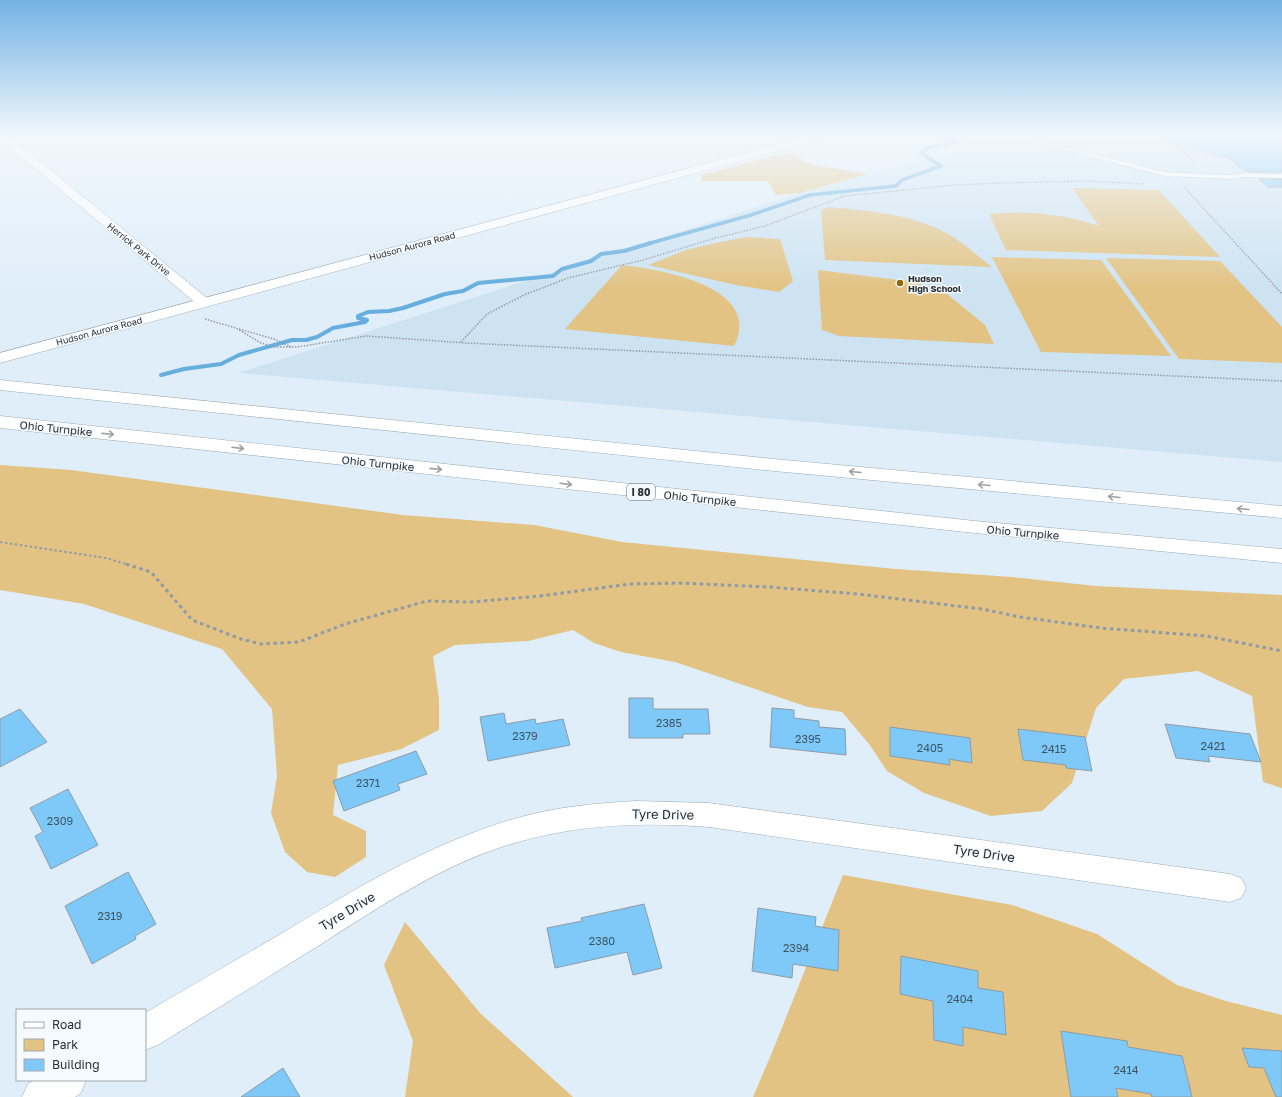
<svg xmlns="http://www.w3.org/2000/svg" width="1282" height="1097" viewBox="0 0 1282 1097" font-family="'Golos Text',sans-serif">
<rect width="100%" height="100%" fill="#dfeef9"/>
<path fill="#cde3f2" d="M 974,135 L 1282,135 L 1282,462 L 238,373 L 797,194 L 853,177 L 960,152 L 960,145 Z"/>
<g fill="#e2c384">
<path d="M 789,153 L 801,156 L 800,160 L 813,165 L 868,174 L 799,193 L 776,195 L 768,181 L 701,181 L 702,175 L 780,154 Z"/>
<path d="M 1072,188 L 1159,190 L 1220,257 L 1006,250 L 989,214 C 1027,210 1063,214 1099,226 Z"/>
<path d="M 829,207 C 869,211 913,214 948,234 C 964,243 978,257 992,267 L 825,260 L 821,210 Z"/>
<path d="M 746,237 L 780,239 L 793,281 L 779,292 L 736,285 L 648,265 L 686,250 L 715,243 Z"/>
<path d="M 992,257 L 1101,260 L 1171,356 L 1041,352 Z"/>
<path d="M 1106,258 L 1220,261 L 1282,327 L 1282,363 L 1179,359 Z"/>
<path d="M 622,265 C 660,269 764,287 734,346 L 565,329 Z"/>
<path d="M 818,270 L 914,282 L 947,294 L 985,325 L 994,344 L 839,336 L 822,330 Z"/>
<path d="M 0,465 L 71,470 L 403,515 L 534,525 L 622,542 L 896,569 L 1012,577 L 1096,586 L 1282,595 L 1282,788 L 1263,782 L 1252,696 L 1198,671 L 1124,679 L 1096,708 L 1072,783 L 1042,811 L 991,816 L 924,793 L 887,771 L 869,744 L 842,712 L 808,707 L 675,662 L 621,652 L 594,643 L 573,630 L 528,641 L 455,645 L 433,656 L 439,699 L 439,730 L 401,749 L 338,765 L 333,815 L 366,831 L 366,857 L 335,877 L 307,872 L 285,852 L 271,813 L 277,776 L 272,709 L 222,649 L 84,604 L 0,590 Z"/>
<path d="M 843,875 L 1012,905 L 1097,934 L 1177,985 L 1226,1001 L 1282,1015 L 1282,1097 L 753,1097 L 773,1050 Z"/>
<path d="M 405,922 L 480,1013 L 573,1097 L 405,1097 L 413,1041 L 384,965 Z"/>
</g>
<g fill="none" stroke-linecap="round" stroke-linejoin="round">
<path stroke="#65aedd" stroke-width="3.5" d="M 647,244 L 751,215 L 810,195 L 896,186 L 902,180 L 941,166 L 921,153 L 929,147 L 956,142 L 956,140 L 941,135"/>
<path stroke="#65aedd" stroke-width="4" d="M 161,375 L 184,369 L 221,364 L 239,355 L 292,340 L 306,340 L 317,337 L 333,328 L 365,322 L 367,320 L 358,318 L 358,316 L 368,312 L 389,311 L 403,308 L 445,294 L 463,291 L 478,283 L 553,276 L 562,269 L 591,261 L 601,254 L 624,251 L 651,243"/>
</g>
<g fill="#7fc9f8" stroke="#8e9ba5">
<path d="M 1163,135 L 1282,135 L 1282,172 L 1250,172 L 1242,169 L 1229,158 L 1162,141 Z"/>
<path d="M 1259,179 L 1282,179 L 1282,187 L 1268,187 Z"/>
<path d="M 629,698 L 653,698 L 653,709 L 708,709 L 710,734 L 683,734 L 683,738 L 629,738 Z"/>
<path d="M 772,708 L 794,710 L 794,718 L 819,721 L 819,727 L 845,729 L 846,755 L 770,747 Z"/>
<path d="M 20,709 L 47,742 L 0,767 L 0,719 Z"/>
<path d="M 504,713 L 506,724 L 535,719 L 536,724 L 563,719 L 570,745 L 488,761 L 480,717 Z"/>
<path d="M 1165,724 L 1250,734 L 1261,762 L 1208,756 L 1210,762 L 1176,758 Z"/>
<path d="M 890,727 L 970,738 L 972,763 L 949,759 L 950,765 L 890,756 Z"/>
<path d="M 1018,729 L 1085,737 L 1092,771 L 1066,768 L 1066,765 L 1023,760 Z"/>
<path d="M 416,751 L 427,774 L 398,784 L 400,790 L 344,811 L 333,781 Z"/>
<path d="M 68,789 L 98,845 L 51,869 L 35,836 L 43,832 L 30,808 Z"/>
<path d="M 128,872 L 156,924 L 135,936 L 136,939 L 92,964 L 65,906 Z"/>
<path d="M 644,904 L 662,968 L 633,975 L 627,952 L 555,968 L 547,928 L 582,921 L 581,918 Z"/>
<path d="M 758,908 L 816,917 L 815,926 L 839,930 L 838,971 L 793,964 L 792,978 L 752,971 Z"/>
<path d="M 901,956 L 978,971 L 978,988 L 1003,992 L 1006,1035 L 963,1027 L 963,1046 L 934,1040 L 933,1001 L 900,994 Z"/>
<path d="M 1061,1031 L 1127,1041 L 1128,1047 L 1182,1056 L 1192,1097 L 1152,1097 L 1151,1094 L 1116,1088 L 1118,1097 L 1071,1097 Z"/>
<path d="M 1242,1048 L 1282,1051 L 1282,1097 L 1276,1097 L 1264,1068 L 1249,1067 Z"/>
<path d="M 283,1068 L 300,1097 L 241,1097 Z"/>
</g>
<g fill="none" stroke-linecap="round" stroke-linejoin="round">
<defs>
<path id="lane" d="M 1006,135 L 1016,135 L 1165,172 L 1231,175 L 1241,173 L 1282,174 L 1282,178 L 1241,177 L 1231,179 L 1165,176 Z"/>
<g id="street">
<path d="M 0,135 L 8,135 L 208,299 L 211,302 L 208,305 L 198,305 L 0,139 Z"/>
<path d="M 637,801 L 709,803 L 1230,874 L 1241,878 L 1246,888 L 1241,898 L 1230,902 L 709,827 C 645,822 581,824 518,842 C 446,862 381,906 318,946 C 265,979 211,1012 158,1045 L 145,1050 L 145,1013 C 191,986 238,959 284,932 C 358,887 433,842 517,818 C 556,807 597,803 637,801 Z"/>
<path d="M 34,1080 L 86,1080 L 81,1093 L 75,1097 L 22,1097 L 28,1084 Z"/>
</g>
<path id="secondary" d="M 812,135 L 829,135 L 828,137 L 0,363 L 0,353 Z"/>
<g id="highway">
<path d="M 0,380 L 774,459 L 1282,506 L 1282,518 L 774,471 L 0,390 Z"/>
<path d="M 0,416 L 975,521 L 1282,549 L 1282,563 L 975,533 L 0,428 Z"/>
</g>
</defs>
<use href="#lane" stroke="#9ba9b3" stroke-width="1"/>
<use href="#street" stroke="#9ba9b3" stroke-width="1"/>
<use href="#secondary" stroke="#9ba9b3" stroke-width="1"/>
<use href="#highway" stroke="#9ba9b3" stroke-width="1"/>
<g stroke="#919ba3" stroke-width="1.5" stroke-dasharray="1.5 1.5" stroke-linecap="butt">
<path d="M 838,137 L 845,135"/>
<path d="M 1181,146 L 1176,146 L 1195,162"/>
<path d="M 1185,188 L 1282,294"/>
<path d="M 205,319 L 236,328 L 261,343 L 275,347 L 297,347 L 366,336 L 466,343 L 1282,381"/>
<path d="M 239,329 L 274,339 L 291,347"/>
<path d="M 461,342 L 487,314 L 524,295 L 568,278 L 643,260 L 712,239 L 765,226 L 844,196 L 955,185 L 1003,183 L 1087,181 L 1145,184"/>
</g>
<path stroke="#919ba3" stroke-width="2" stroke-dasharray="2.5 2.5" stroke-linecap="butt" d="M 0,542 L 106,558 L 129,565"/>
<path stroke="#919ba3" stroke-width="3" stroke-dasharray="3.5 3.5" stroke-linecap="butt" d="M 126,564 L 151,572 L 192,620 L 241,639 L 261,644 L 299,642 L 345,624 L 427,601 L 471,602 L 540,596 L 630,584 L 679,583 L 769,587 L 858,594 L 982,609 L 1020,617 L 1101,628 L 1206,636 L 1282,651"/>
<use href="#lane" fill="#fff" fill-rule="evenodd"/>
<use href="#street" fill="#fff" fill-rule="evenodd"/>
<use href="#secondary" fill="#fff" fill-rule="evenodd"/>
<use href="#highway" fill="#fff" fill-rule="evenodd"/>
</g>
<defs><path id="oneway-shaft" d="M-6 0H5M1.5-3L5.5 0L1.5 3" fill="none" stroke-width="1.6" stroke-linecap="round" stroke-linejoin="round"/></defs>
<g stroke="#9ea0a2">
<use href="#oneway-shaft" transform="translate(108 434) rotate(6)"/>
<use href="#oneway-shaft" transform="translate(238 448) rotate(7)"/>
<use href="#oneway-shaft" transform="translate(436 469) rotate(6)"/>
<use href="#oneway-shaft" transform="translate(855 472) rotate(-175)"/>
<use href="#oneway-shaft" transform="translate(566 484) rotate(7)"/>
<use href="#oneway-shaft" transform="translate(984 485) rotate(-175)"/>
<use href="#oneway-shaft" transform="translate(1114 497) rotate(-175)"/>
<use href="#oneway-shaft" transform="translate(1243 509) rotate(-175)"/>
</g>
<linearGradient id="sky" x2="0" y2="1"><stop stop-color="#73b2e4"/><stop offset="0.47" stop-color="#f1f7fc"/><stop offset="1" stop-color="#f1f7fc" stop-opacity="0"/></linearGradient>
<rect width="1282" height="289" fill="url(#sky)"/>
<circle fill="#8c6a0b" stroke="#f4fafe" stroke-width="1.5" cx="900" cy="283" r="4"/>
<g text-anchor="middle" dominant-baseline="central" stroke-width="3" stroke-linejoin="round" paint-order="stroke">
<g font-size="9" fill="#282d31" stroke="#f4fafe">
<text transform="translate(412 246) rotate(-15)">Hudson Aurora Road</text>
<text transform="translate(139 249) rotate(39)">Herrick Park Drive</text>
<text transform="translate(99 331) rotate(-15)">Hudson Aurora Road</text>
</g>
<g font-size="9" font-weight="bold" fill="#282d31" stroke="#f4fafe" text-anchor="start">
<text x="908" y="278">Hudson<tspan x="908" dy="10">High School</tspan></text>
</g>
<rect fill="#f4fafe" stroke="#656a6e" stroke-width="1" x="627" y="484" width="28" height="16" rx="3"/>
<g font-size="10" font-weight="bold" fill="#282d31">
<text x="641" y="492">I 80</text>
</g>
<g font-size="11" fill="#282d31" stroke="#f4fafe">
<text transform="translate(56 428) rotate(6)">Ohio Turnpike</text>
<text transform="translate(378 463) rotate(6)">Ohio Turnpike</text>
<text transform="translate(700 498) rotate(6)">Ohio Turnpike</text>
<text transform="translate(1023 532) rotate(5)">Ohio Turnpike</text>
</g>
<g font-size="11" fill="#3e5463">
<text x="669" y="722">2385</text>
<text x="525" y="735">2379</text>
<text x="808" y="738">2395</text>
<text x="1213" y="745">2421</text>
<text x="930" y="747">2405</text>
<text x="1054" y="748">2415</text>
<text x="368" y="782">2371</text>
<text x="60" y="820">2309</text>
<text x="110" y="915">2319</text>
<text x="602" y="940">2380</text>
<text x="796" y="947">2394</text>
<text x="960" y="998">2404</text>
<text x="1126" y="1069">2414</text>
</g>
<g font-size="13" fill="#282d31" stroke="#f4fafe">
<text transform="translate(663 814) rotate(1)">Tyre Drive</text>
<text transform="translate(984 853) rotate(8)">Tyre Drive</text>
<text transform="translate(347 911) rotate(-31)">Tyre Drive</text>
</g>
</g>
<rect x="16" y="1009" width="130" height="72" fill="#f4fafe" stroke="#a2a8ac"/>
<rect x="24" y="1022" width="20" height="6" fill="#ffffff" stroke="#a2a8ac"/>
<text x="52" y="1029" font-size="12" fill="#282d31">Road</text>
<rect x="24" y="1039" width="20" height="12" fill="#e2c384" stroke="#a2a8ac"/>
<text x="52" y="1049" font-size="12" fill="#282d31">Park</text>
<rect x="24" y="1059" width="20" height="12" fill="#7fc9f8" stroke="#a2a8ac"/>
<text x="52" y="1069" font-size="12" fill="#282d31">Building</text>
</svg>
